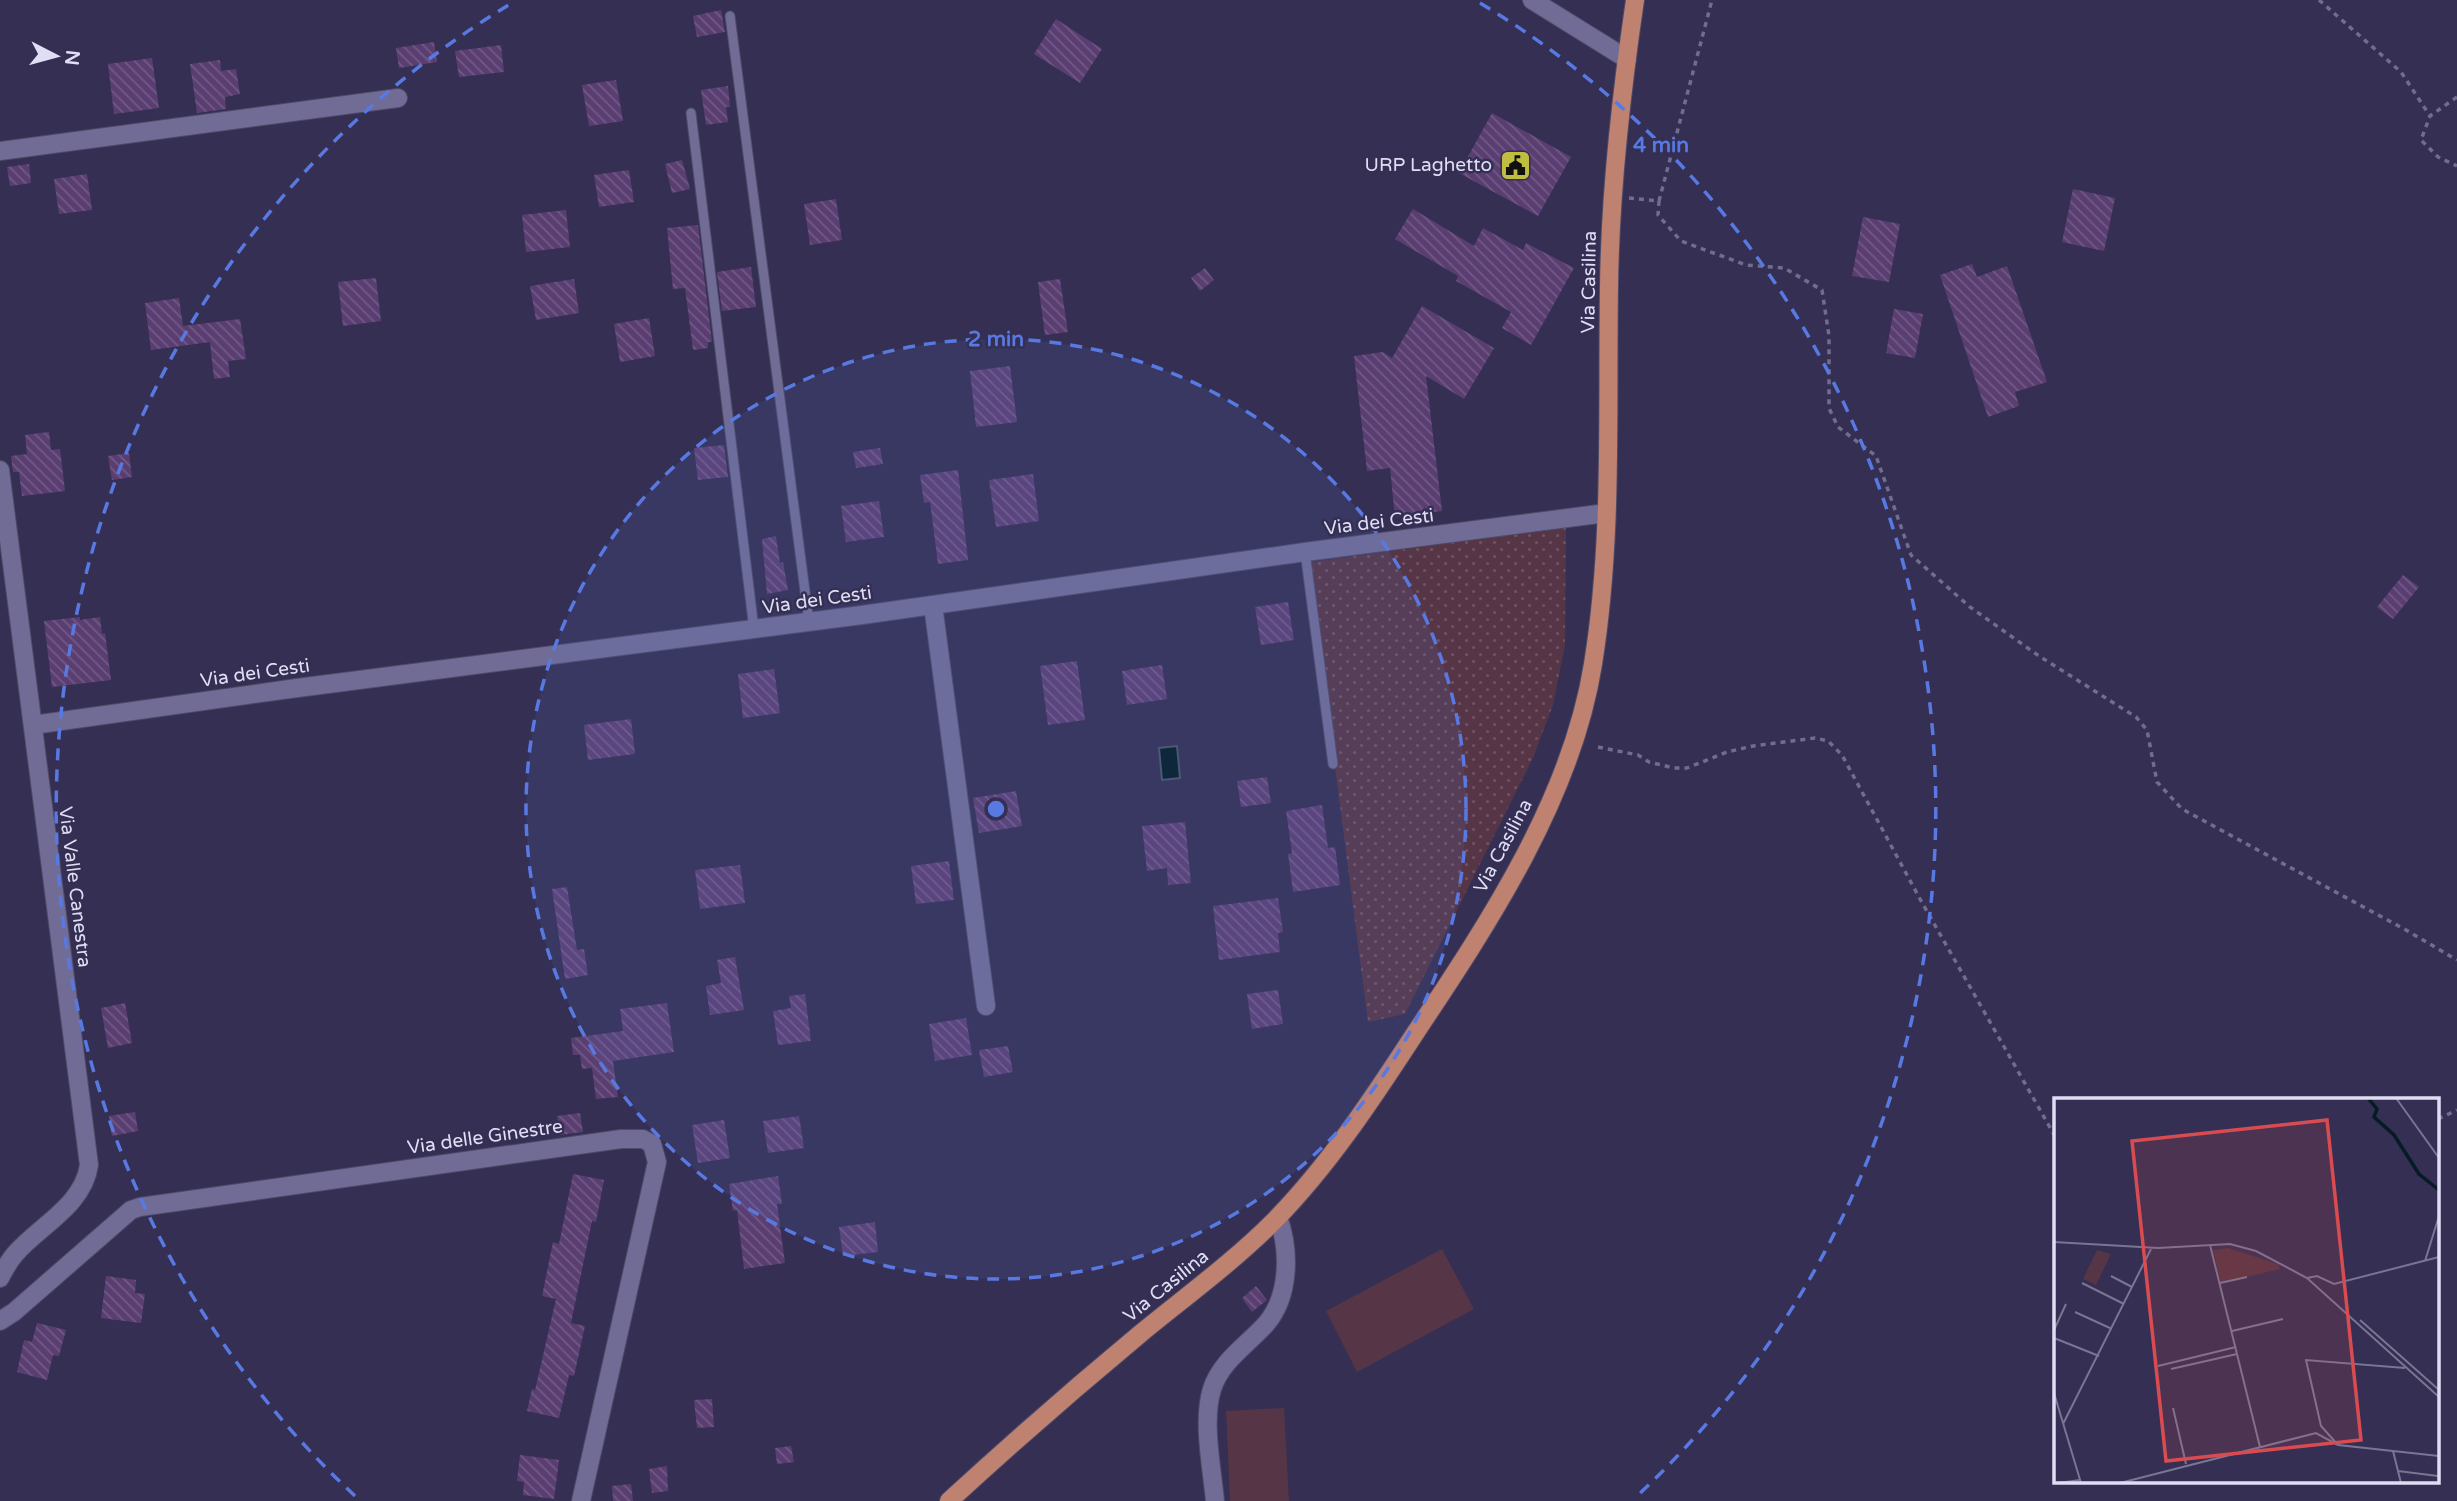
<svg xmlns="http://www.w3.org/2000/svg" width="2457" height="1501" viewBox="0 0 2457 1501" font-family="'Varela Round',sans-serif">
<defs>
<pattern id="grass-dots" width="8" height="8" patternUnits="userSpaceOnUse" patternTransform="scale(1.75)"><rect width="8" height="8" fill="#563546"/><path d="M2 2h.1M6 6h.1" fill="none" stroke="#6e5261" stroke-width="1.8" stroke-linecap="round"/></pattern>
<pattern id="building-back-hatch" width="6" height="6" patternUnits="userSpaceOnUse" patternTransform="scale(1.75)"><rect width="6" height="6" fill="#5a3e71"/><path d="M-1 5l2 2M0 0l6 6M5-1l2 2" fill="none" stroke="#715986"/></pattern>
</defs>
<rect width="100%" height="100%" fill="#342f53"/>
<path fill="url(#grass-dots)" d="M 1566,527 L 1565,645 L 1553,705 L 1533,758 L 1405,1014 L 1368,1022 L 1309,566 L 1311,562 Z"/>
<g fill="#563546">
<path d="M 1442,1249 L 1474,1309 L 1357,1372 L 1326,1311 Z"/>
<path d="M 1284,1408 L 1289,1501 L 1230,1501 L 1226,1411 Z"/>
</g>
<path fill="#051c25" stroke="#475663" stroke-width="2" d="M 1177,746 L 1180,778 L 1162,780 L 1159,748 Z"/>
<g fill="url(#building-back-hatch)">
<path d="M 721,10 L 725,32 L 697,37 L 693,16 Z"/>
<path d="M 1056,19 L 1102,49 L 1080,83 L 1034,54 Z"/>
<path d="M 434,42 L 437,62 L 399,68 L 396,48 Z"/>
<path d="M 501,45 L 504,72 L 459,77 L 455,51 Z"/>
<path d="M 152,58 L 159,108 L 114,114 L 108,64 Z"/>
<path d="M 220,60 L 221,71 L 236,69 L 240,94 L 225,97 L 226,109 L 197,113 L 190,64 Z"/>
<path d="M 616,80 L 623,121 L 589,126 L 582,85 Z"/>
<path d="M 728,86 L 730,107 L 726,107 L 728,122 L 706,125 L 701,90 Z"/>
<path d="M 1492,113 L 1571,157 L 1538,216 L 1459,173 Z"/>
<path d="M 682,160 L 690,189 L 672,193 L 665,164 Z"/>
<path d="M 29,164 L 31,183 L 10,186 L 7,167 Z"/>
<path d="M 629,170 L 634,202 L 599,207 L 594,175 Z"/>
<path d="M 87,174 L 92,210 L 59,214 L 54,179 Z"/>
<path d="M 2073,189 L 2115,198 L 2104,251 L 2062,242 Z"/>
<path d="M 836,199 L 842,240 L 810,245 L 804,204 Z"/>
<path d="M 1413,209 L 1474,246 L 1483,228 L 1523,250 L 1526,243 L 1574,268 L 1531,345 L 1502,328 L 1511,312 L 1456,281 L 1458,276 L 1395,239 Z"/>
<path d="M 566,210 L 570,247 L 526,252 L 522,215 Z"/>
<path d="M 1863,217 L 1900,224 L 1889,282 L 1852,276 Z"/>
<path d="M 698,225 L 712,342 L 708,342 L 708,348 L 693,350 L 685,288 L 673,289 L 667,228 Z"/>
<path d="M 1972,264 L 1977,277 L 2007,266 L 2047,382 L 2015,392 L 2019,406 L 1988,417 L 1940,275 Z"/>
<path d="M 751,267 L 756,307 L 722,311 L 717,272 Z"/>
<path d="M 1205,268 L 1214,280 L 1200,291 L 1191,278 Z"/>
<path d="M 376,278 L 381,321 L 343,326 L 338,282 Z"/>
<path d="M 574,279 L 579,313 L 536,320 L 530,286 Z"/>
<path d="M 1060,279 L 1068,332 L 1045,335 L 1038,282 Z"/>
<path d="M 179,298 L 183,326 L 240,319 L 246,359 L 228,361 L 230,377 L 214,379 L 210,342 L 151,350 L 145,303 Z"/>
<path d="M 1422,306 L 1494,348 L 1464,399 L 1426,376 L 1442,511 L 1395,517 L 1390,468 L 1367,471 L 1354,356 L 1383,352 L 1392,358 Z"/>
<path d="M 1894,309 L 1923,314 L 1915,358 L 1886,353 Z"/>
<path d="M 649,318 L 655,356 L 620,362 L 614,324 Z"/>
<path d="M 1010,366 L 1017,422 L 976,427 L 970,371 Z"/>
<path d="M 49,432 L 51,450 L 60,449 L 65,491 L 22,496 L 19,472 L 13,472 L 11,456 L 27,454 L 25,435 Z"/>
<path d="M 724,445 L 728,477 L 698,480 L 694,448 Z"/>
<path d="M 880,448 L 883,464 L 856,468 L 853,452 Z"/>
<path d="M 129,453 L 132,477 L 112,480 L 108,456 Z"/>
<path d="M 958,470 L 968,560 L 938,564 L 930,502 L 924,503 L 920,475 Z"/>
<path d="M 1033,474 L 1039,521 L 996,527 L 989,480 Z"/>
<path d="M 879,501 L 884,537 L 846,542 L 841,506 Z"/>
<path d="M 776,536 L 780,563 L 783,562 L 788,590 L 767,594 L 762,539 Z"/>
<path d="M 2403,575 L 2419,587 L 2393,619 L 2377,607 Z"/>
<path d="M 1288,602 L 1294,640 L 1261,645 L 1255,607 Z"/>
<path d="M 80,617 L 80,620 L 100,617 L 102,634 L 105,633 L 111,680 L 52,687 L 44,621 Z"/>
<path d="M 1077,661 L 1085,720 L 1048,725 L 1040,666 Z"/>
<path d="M 1162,665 L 1167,699 L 1127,705 L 1122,671 Z"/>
<path d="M 774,669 L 780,713 L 743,718 L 738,674 Z"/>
<path d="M 631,719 L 635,754 L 588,760 L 584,725 Z"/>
<path d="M 1267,777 L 1271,803 L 1241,807 L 1237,781 Z"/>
<path d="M 1016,791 L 1022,826 L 979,833 L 973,798 Z"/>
<path d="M 1322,805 L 1328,848 L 1335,847 L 1340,885 L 1293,892 L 1288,854 L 1292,853 L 1286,811 Z"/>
<path d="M 1185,822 L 1191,883 L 1168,885 L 1167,868 L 1147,871 L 1142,826 Z"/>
<path d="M 949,861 L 954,900 L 916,904 L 911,866 Z"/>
<path d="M 740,865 L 745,903 L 700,909 L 695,870 Z"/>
<path d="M 567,887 L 577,950 L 584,949 L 588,975 L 565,979 L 552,889 Z"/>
<path d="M 1278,898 L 1283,932 L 1278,933 L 1280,952 L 1219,960 L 1213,906 Z"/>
<path d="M 735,957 L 744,1010 L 710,1015 L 706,986 L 721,983 L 717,960 Z"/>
<path d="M 1278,990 L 1283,1024 L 1252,1029 L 1247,994 Z"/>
<path d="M 805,994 L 811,1041 L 778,1045 L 773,1011 L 791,1008 L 789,996 Z"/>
<path d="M 125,1003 L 132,1043 L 108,1048 L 101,1008 Z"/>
<path d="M 667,1003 L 674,1052 L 613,1061 L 618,1097 L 596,1099 L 592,1068 L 582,1069 L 580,1055 L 573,1055 L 571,1038 L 623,1031 L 620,1009 Z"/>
<path d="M 966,1018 L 972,1055 L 935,1061 L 929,1024 Z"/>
<path d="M 1008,1046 L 1013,1072 L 984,1077 L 979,1050 Z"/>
<path d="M 135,1112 L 138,1131 L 112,1136 L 109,1116 Z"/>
<path d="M 580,1113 L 583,1132 L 560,1135 L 557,1116 Z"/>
<path d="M 799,1116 L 804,1148 L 768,1153 L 763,1121 Z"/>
<path d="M 724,1120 L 730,1158 L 698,1163 L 692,1125 Z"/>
<path d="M 573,1174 L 604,1180 L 596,1222 L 592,1221 L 571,1323 L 585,1326 L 574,1376 L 569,1375 L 559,1418 L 527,1411 L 532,1389 L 535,1390 L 556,1299 L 542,1296 L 553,1242 L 559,1244 Z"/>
<path d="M 778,1176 L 782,1204 L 777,1204 L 785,1263 L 744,1269 L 737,1210 L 733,1211 L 729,1184 Z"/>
<path d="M 875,1222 L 878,1252 L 843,1256 L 839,1227 Z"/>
<path d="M 106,1276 L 136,1280 L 135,1293 L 145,1294 L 141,1323 L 101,1318 Z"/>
<path d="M 1256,1286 L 1267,1300 L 1252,1312 L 1242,1298 Z"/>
<path d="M 37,1323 L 66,1330 L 59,1356 L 53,1355 L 47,1380 L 17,1372 L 24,1340 L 32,1342 Z"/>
<path d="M 712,1399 L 714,1427 L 697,1428 L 694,1400 Z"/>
<path d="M 791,1446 L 794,1462 L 777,1464 L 775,1448 Z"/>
<path d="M 520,1455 L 559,1460 L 554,1499 L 523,1495 L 524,1482 L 517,1481 Z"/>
<path d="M 667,1466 L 668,1491 L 652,1493 L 649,1469 Z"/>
<path d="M 631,1484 L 633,1501 L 613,1501 L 612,1486 Z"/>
</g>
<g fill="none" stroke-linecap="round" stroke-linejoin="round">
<defs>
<g id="lane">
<path d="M 730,16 L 809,622"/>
<path d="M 691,113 L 754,629"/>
<path d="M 1305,552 L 1333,764"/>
</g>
<g id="street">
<path d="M 1532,0 L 1627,59"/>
<path d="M 0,151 L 398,98"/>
<path d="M 0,470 L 89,1165 C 83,1206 40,1225 15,1254 C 9,1261 4,1270 0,1278"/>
<path d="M 933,605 L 986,1006"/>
<path d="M 33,725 L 297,688 L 862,615 L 1305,552 L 1606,513"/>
<path d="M 0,1321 L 14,1312 L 131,1210 L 140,1207 L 621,1139 L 643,1139 L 652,1144 L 657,1162 L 581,1501"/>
<path d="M 1215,1501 C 1212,1468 1202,1421 1212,1389 C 1221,1361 1247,1345 1266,1324 C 1290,1296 1290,1250 1278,1217"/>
</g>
<path id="primary" d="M 949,1501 C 1011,1444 1075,1388 1140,1334 C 1185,1297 1233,1262 1274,1221 C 1329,1165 1373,1098 1416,1032 C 1490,921 1572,797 1593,664 C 1613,540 1607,413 1609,288 C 1610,191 1621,95 1635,0"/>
</defs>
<use href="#lane" stroke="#4f4a68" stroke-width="11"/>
<use href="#street" stroke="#4f4a68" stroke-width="20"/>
<use href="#primary" stroke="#4f4a68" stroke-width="20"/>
<g stroke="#716d8c" stroke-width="3.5" stroke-dasharray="5 5" stroke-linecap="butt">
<path d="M 2319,0 L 2401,72 L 2430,116"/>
<path d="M 2457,97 L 2430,116 L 2421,140 L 2438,157 L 2457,166"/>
<path d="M 1629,198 L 1659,201 L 1658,215 L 1681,241 L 1746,265 L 1784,268 L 1822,290 L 1829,336 L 1829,408 L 1838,427 L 1876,456 L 1911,555 L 1970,607 L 2039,656 L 2136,717 L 2147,730 L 2157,782 L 2182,809 L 2406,930 L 2457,960"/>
<path d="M 1659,201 L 1712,0"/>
<path d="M 1598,747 L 1638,755 L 1649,762 L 1674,768 L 1687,768 L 1727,752 L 1753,746 L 1815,738 L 1828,741 L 1842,755 L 1920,899 L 2056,1138"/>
<path d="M 2438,1119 L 2457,1110"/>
</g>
<use href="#lane" stroke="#706c95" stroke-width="9"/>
<use href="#street" stroke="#706c95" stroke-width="18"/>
<use href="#primary" stroke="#bf8170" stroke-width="18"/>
</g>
<circle cx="996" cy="809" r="470" fill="#5879e1" fill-opacity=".12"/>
<g fill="none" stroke="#5879e1" stroke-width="3.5" stroke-dasharray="12 9">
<circle cx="996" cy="809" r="470"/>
<path d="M355 1496A940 940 0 0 1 512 3M1480 3A940 940 0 0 1 1637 1496"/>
</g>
<defs>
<symbol id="civic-square" viewBox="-11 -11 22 22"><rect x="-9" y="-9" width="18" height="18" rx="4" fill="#bfbe41" stroke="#342f53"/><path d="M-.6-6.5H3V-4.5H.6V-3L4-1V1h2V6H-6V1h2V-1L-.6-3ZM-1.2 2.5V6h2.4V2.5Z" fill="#111"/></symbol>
</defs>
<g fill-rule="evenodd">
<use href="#civic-square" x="1498" y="148" width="35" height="35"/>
</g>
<g text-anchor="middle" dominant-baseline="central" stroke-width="5" stroke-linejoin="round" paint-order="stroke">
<g font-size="19" fill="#e0def5" stroke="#342f53" text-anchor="end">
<text x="1492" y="165">URP Laghetto</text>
</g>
<g font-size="19" fill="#e0def5" stroke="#342f53">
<text transform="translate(1589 282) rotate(-89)">Via Casilina</text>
<text transform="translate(1379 522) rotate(-7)">Via dei Cesti</text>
<text transform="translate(817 600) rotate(-8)">Via dei Cesti</text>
<text transform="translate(255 673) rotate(-8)">Via dei Cesti</text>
<text transform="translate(1503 846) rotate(-62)">Via Casilina</text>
<text transform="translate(75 887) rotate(83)">Via Valle Canestra</text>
<text transform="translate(485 1137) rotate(-8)">Via delle Ginestre</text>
<text transform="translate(1166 1286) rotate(-39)">Via Casilina</text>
</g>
</g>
<g transform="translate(2054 1098)">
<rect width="385" height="385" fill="#342f53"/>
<path d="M 174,150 L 224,166 L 226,171 L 167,185 L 159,152 Z" fill="#563546"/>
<path d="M 43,152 L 57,156 L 42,187 L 29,181 Z" fill="#563546"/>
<path fill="none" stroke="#051c25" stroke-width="3.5" d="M 314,0 L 323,11 L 320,19 L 340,37 L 365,76 L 385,92"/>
<path fill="none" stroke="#797594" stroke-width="2" d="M 342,0 L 385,60M 0,144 L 104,150 L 176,146 L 202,153 L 253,180 L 385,299M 156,147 L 206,349M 371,163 L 385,118M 57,178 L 78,189M 253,180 L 263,178 L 280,186 L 385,159M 28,185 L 70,206M 166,185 L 193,179M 21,214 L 58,231M 306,222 L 385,292M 0,232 L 12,206M 178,233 L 229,221M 0,240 L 45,258M 104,268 L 182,249M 117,271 L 183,256M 0,295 L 27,385M 119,310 L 132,366M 9,326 L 97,151M 284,347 L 267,328 L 252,262 L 351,270M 339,353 L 347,385M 344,373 L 384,378M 4,385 L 26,382M 66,385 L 262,335 L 284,347 L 385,358"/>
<path fill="#d84c51" fill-opacity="0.15" stroke="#d84c51" stroke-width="3.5" d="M 273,22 L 307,342 L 112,363 L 78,43 Z"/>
<rect width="385" height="385" fill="none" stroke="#e0def5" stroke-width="3.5"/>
</g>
<circle cx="996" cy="809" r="10" fill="#5879e1" stroke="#342f53" stroke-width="3.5"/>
<g font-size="21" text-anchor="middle" font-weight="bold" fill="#5879e1" stroke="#342f53" stroke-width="5" stroke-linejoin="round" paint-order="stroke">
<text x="1661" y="152">4 min</text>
<text x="996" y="346">2 min</text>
</g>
<g transform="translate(56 56) rotate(96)" stroke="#342f53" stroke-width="5" paint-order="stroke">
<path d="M0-5L12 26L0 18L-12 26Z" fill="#e0def5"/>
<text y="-10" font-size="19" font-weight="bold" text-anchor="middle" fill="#e0def5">N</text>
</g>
</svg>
